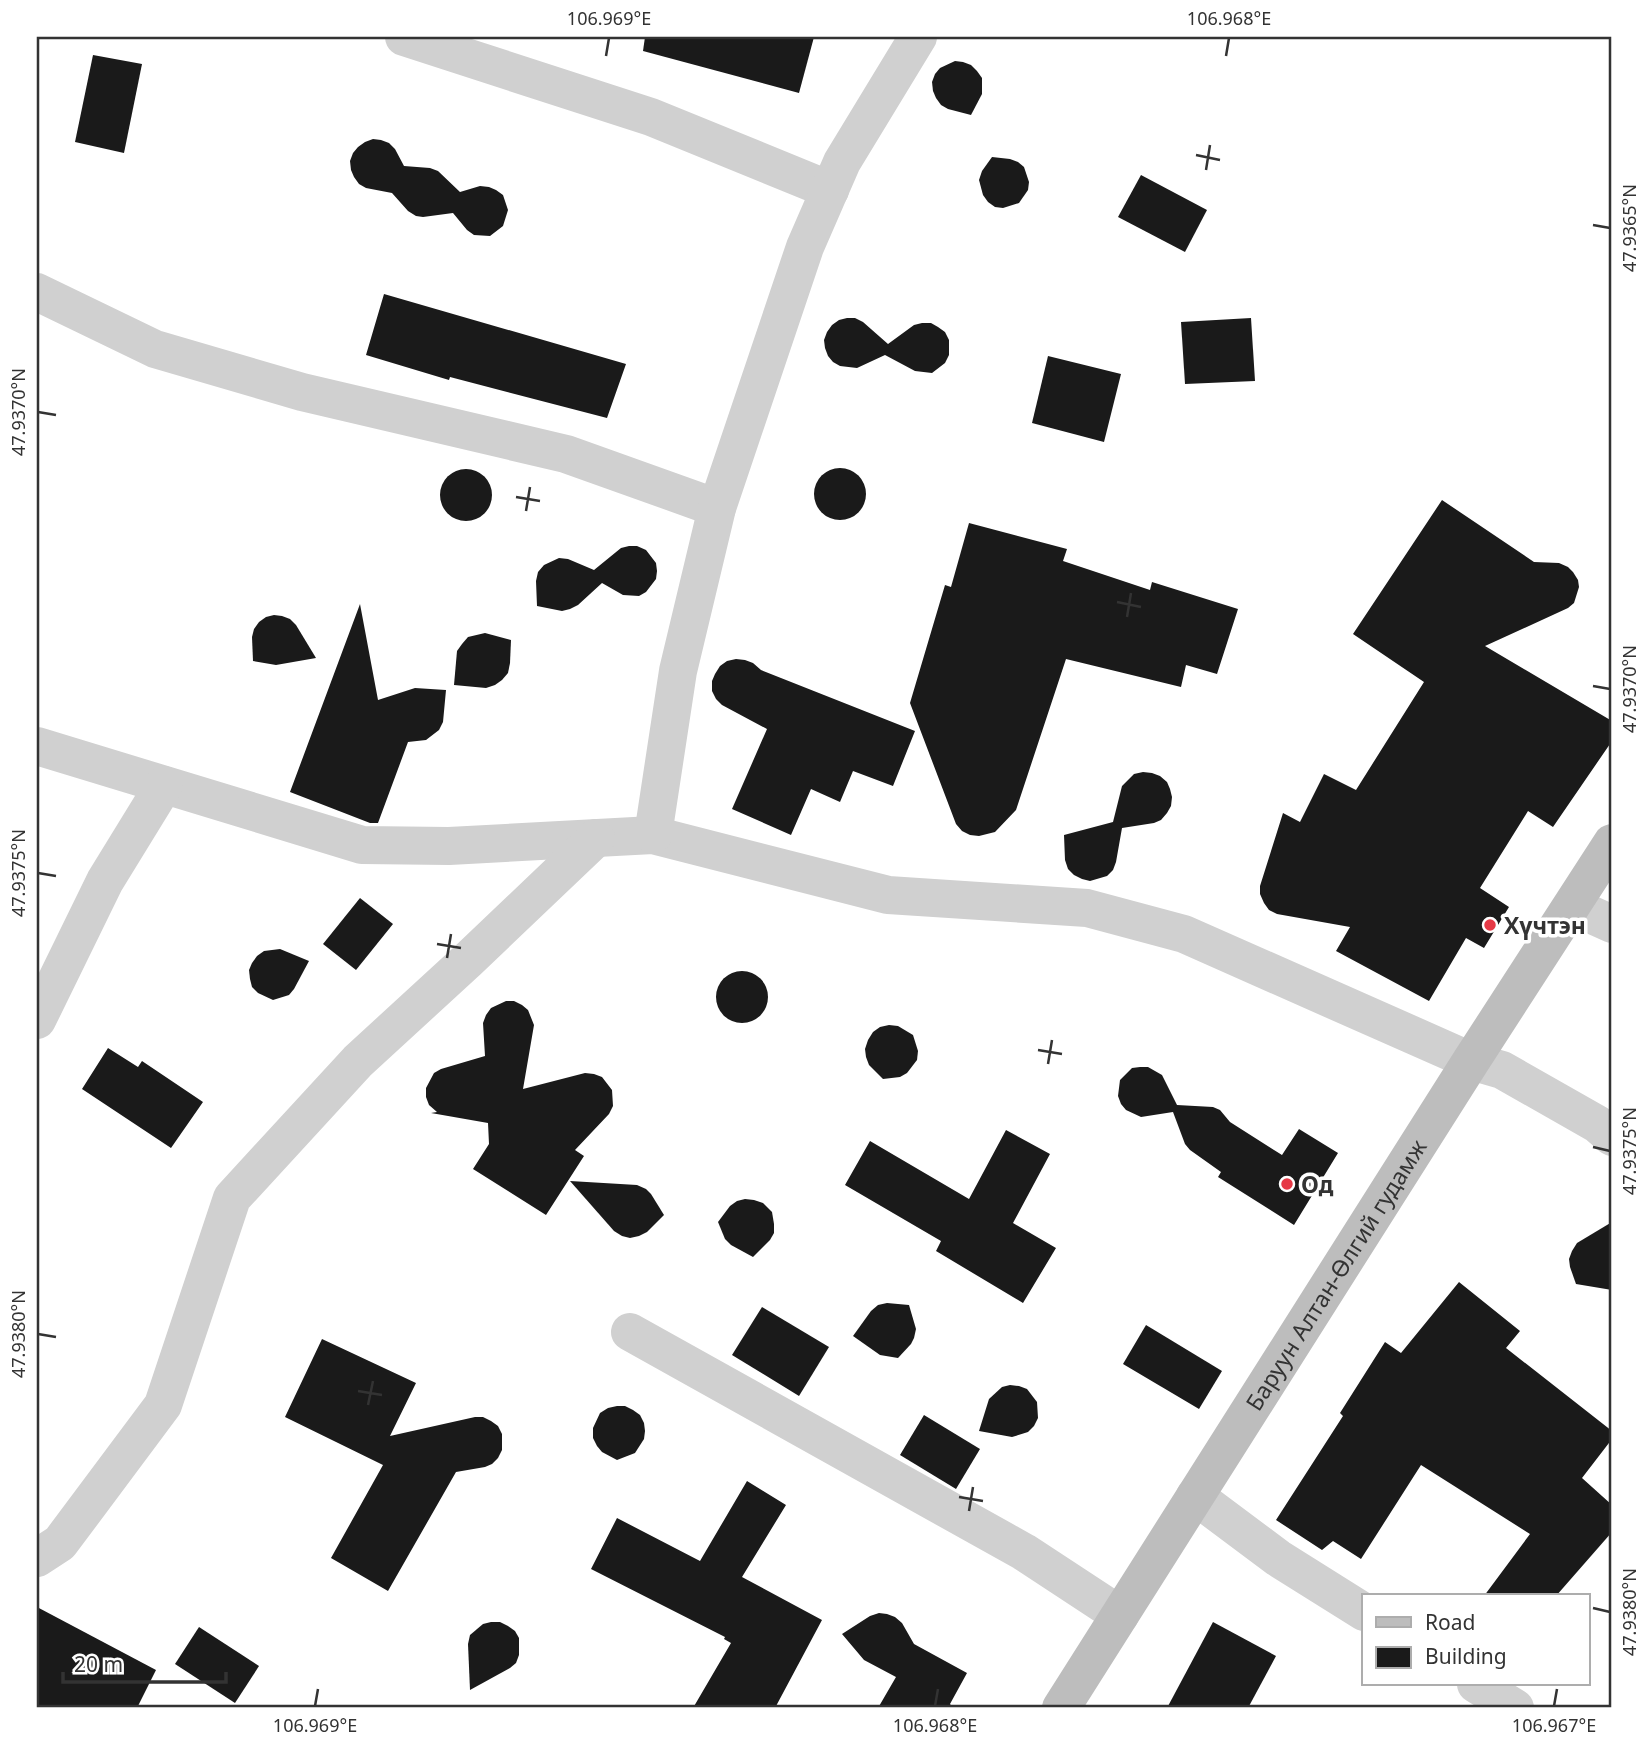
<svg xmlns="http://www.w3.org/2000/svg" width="1649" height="1745" viewBox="0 0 1649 1745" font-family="'Noto Sans',sans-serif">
<rect width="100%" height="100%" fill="#fff"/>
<g fill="#1a1a1a">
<path d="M 645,37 L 814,37 L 799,93 L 643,51 Z"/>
<path d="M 93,55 L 142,64 L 124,153 L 75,142 Z"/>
<path d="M 955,61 L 963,62 L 971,65 L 977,71 L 982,78 L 982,94 L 971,115 L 948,109 L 941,105 L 936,98 L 933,91 L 932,82 L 935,74 L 940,68 Z"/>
<path d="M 373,139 L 381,140 L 389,143 L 395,149 L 404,166 L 430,168 L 438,171 L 460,192 L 480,186 L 489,187 L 496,190 L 503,195 L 508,210 L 503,226 L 490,236 L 474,235 L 467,230 L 453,213 L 423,217 L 416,216 L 408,211 L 392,193 L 366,188 L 359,184 L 354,177 L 351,170 L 350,161 L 353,153 L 358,147 L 365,142 Z"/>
<path d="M 992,157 L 1010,159 L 1018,162 L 1024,167 L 1029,182 L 1028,190 L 1019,203 L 1003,208 L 995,207 L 988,202 L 983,195 L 979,180 L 982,171 Z"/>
<path d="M 1141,175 L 1207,210 L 1185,252 L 1118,217 Z"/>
<path d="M 384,294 L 626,364 L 607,418 L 450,377 L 449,380 L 366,355 Z"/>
<path d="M 847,318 L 855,318 L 863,322 L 888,344 L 914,325 L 922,323 L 931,323 L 938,327 L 945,332 L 949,340 L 949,355 L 945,363 L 932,373 L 915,371 L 885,355 L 857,368 L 840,366 L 833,362 L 828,356 L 825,348 L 824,340 L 827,332 L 832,325 L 839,320 Z"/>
<path d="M 1251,318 L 1255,381 L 1185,384 L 1181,322 Z"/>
<path d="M 1048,356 L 1121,374 L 1104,442 L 1032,423 Z"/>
<circle cx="840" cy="494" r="26"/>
<circle cx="466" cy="495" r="26"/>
<path d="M 1442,500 L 1534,562 L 1559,563 L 1568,567 L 1573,572 L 1578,580 L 1579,587 L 1574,603 L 1568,608 L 1485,646 L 1612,721 L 1612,741 L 1553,827 L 1528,811 L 1480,888 L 1509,907 L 1484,948 L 1466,938 L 1429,1001 L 1336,951 L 1350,927 L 1277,914 L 1269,910 L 1264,903 L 1260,894 L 1260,886 L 1283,813 L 1300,822 L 1324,774 L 1356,790 L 1424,682 L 1353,634 Z"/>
<path d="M 969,523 L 1067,549 L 1063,561 L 1150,590 L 1152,582 L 1238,609 L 1217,674 L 1186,665 L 1181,687 L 1066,659 L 1016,810 L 995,832 L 979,836 L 970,835 L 962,831 L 956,824 L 910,703 L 945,585 L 951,587 Z"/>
<path d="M 629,546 L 637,546 L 646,550 L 656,563 L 657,571 L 656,579 L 646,592 L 639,596 L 623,595 L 602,583 L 578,605 L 570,609 L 562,611 L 537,606 L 536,581 L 538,572 L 544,565 L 559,558 L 568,559 L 594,570 L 621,548 Z"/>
<path d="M 360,604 L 378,700 L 415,688 L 446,690 L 443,722 L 439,730 L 426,740 L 408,742 L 378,823 L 370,823 L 290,792 Z"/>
<path d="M 274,615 L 282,616 L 290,619 L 296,625 L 316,658 L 276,665 L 253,661 L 252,637 L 254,629 L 259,622 L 266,617 Z"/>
<path d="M 485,633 L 511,640 L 510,663 L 508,673 L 502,680 L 495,685 L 486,688 L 454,685 L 457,651 L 462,644 L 468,637 Z"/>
<path d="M 736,659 L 745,660 L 753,663 L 761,670 L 915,731 L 893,786 L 853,771 L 840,802 L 811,789 L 791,835 L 732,809 L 767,729 L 722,705 L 716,699 L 712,691 L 712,681 L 715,674 L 720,666 L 727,661 Z"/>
<path d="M 1143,772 L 1152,773 L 1160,776 L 1167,782 L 1170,789 L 1172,797 L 1171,806 L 1167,813 L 1161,820 L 1154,823 L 1122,828 L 1116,862 L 1113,870 L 1107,876 L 1090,881 L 1082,879 L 1074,875 L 1068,869 L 1065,860 L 1064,835 L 1113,822 L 1122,786 L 1134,774 Z"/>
<path d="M 360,898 L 393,924 L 356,970 L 323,944 Z"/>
<path d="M 280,949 L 309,961 L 294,989 L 289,995 L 273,1000 L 258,993 L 252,987 L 250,979 L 249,970 L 252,963 L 257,956 L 264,951 Z"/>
<circle cx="742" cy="997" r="26"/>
<path d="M 506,1001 L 514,1001 L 522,1005 L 528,1010 L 534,1025 L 523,1089 L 585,1073 L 594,1074 L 602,1077 L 612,1090 L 613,1106 L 609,1114 L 575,1150 L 584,1156 L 546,1215 L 473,1169 L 489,1144 L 488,1123 L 431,1113 L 437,1112 L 429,1105 L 426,1097 L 426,1088 L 434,1073 L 441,1069 L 485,1056 L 483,1023 L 486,1015 L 491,1008 Z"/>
<path d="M 889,1025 L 898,1026 L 913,1035 L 918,1051 L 917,1060 L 907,1073 L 900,1077 L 883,1079 L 869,1065 L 866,1057 L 865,1049 L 868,1040 L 873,1032 L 880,1027 Z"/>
<path d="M 108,1048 L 138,1067 L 142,1061 L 203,1102 L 171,1148 L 82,1089 Z"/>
<path d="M 1140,1067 L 1148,1067 L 1162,1075 L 1177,1105 L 1213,1107 L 1220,1110 L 1230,1122 L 1282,1155 L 1299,1129 L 1338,1153 L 1294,1225 L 1218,1177 L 1221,1172 L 1190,1150 L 1185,1144 L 1173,1112 L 1141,1117 L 1126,1110 L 1121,1104 L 1118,1096 L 1120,1080 L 1132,1068 Z"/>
<path d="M 1006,1130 L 1050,1154 L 1013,1223 L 1056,1248 L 1023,1303 L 936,1251 L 941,1241 L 845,1185 L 870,1141 L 969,1199 Z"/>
<path d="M 570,1181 L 637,1185 L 646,1189 L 651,1194 L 664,1215 L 647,1232 L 639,1236 L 630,1238 L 622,1236 L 614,1231 Z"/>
<path d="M 745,1199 L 754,1200 L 763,1203 L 772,1212 L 774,1224 L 774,1233 L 770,1240 L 753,1257 L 731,1245 L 725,1239 L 718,1222 L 730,1206 L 737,1201 Z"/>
<path d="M 1612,1222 L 1612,1290 L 1576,1284 L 1570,1267 L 1569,1259 L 1572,1251 L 1577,1243 Z"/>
<path d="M 1459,1282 L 1520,1331 L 1506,1348 L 1612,1431 L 1612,1439 L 1582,1478 L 1612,1505 L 1612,1532 L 1556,1596 L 1484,1596 L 1530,1534 L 1421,1465 L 1361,1559 L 1333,1541 L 1322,1550 L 1276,1520 L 1343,1416 L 1340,1413 L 1385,1342 L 1401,1353 Z"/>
<path d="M 887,1303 L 909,1305 L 916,1329 L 914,1338 L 911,1344 L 898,1358 L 880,1355 L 853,1336 L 871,1311 L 878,1305 Z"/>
<path d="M 762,1307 L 829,1347 L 799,1396 L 732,1355 Z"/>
<path d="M 1146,1325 L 1222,1371 L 1199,1409 L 1123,1364 Z"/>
<path d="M 322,1339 L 416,1383 L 390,1436 L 475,1417 L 483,1417 L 491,1421 L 498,1426 L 502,1434 L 502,1450 L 498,1458 L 492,1464 L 485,1467 L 456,1472 L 388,1591 L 331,1558 L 383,1465 L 285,1417 Z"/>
<path d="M 1010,1385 L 1019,1386 L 1027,1389 L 1037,1402 L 1038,1418 L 1034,1426 L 1028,1432 L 1012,1437 L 979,1431 L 989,1399 L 1002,1387 Z"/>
<path d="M 617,1406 L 625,1406 L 633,1410 L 640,1415 L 644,1423 L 645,1431 L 644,1439 L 635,1453 L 617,1460 L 602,1452 L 597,1446 L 593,1438 L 593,1428 L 600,1413 L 608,1408 Z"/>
<path d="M 924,1415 L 980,1449 L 956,1489 L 900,1455 Z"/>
<path d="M 747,1481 L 786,1505 L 742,1577 L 822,1620 L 775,1708 L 693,1708 L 731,1643 L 724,1639 L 725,1637 L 591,1569 L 617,1518 L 700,1561 Z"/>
<path d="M 37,1607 L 156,1670 L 137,1708 L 37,1708 Z"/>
<path d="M 879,1613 L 887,1614 L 895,1617 L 902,1623 L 914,1644 L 967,1673 L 950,1704 L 953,1708 L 949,1706 L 948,1708 L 878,1708 L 896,1677 L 864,1660 L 842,1634 L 870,1616 Z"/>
<path d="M 491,1622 L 500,1622 L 508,1626 L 515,1631 L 519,1638 L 519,1655 L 516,1663 L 510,1668 L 470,1690 L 468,1644 L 470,1635 L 483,1624 Z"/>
<path d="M 1213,1622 L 1276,1656 L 1248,1708 L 1167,1708 Z"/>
<path d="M 199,1627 L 259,1666 L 235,1703 L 175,1664 Z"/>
</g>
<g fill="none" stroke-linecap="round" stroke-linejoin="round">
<g stroke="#d0d0d0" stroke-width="38">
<path d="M 404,37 L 651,117 L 830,190"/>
<path d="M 37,292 L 155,349 L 302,392 L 566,454 L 717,508"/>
<path d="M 37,746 L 362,845 L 449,846 L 653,835 L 888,895 L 1087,908 L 1184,934 L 1471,1061 L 1502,1070 L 1597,1124 L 1612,1137"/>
<path d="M 653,835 L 678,671 L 717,508 L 805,247 L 842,162 L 918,37"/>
<path d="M 1572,906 L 1612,924"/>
<path d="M 37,1020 L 105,881 L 164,785"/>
<path d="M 630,1332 L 1024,1552 L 1120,1615"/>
<path d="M 1195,1496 L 1278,1558 L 1364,1612"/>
<path d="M 37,1558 L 60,1543 L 163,1405 L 232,1198 L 358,1061 L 468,960 L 596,838"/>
<path d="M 1476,1684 L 1515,1708"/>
</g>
<path stroke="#bdbdbd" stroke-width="38" id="s1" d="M 1061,1708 L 1471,1061 L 1612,843"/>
</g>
<path fill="none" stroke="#333" stroke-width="2.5" d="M 606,56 L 609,38M 1226,56 L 1229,38M 1196,155 L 1220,160M 1206,170 L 1210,145M 1593,225 L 1610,228M 38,412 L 56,415M 516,497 L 540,501M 526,511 L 530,487M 1117,602 L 1141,607M 1127,617 L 1131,593M 1593,686 L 1610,689M 38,873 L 56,876M 437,944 L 461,948M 447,958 L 451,934M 1038,1050 L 1062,1054M 1048,1064 L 1052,1040M 1593,1147 L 1610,1151M 38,1334 L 56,1337M 358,1391 L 382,1395M 368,1405 L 373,1381M 959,1497 L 983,1501M 969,1511 L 973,1487M 1593,1608 L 1610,1612M 315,1706 L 318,1689M 935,1706 L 938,1689M 1554,1706 L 1557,1689"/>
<g fill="#e63946" stroke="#fff" stroke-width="2.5">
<circle cx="1490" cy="925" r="7"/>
<circle cx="1287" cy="1184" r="7"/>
</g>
<g text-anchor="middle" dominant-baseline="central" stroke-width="7" stroke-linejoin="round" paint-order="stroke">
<g font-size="23" font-weight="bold" fill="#333" stroke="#fff" text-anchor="start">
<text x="1504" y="925">Хүчтэн</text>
<text x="1301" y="1184">Од</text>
</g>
<g font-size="23" fill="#333" stroke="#fff">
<text stroke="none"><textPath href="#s1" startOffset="513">Баруун Алтан-Өлгий гудамж</textPath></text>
</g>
</g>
<rect width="1649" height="1745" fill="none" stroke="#ffffff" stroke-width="77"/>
<rect x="1362" y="1594" width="228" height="91" fill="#ffffff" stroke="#adadad" stroke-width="2"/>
<rect x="1376" y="1617" width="35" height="10" fill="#bdbdbd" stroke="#adadad" stroke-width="2"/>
<text x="1425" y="1630" font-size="21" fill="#333333">Road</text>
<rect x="1376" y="1647" width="35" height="21" fill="#1a1a1a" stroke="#adadad" stroke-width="2"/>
<text x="1425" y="1664" font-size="21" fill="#333333">Building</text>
<path d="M63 1672v10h163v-10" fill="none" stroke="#333333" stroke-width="3.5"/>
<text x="74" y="1672" font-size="21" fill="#333333" stroke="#ffffff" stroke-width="5" paint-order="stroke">20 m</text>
<rect x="38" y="38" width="1572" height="1668" fill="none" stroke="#333" stroke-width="2.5"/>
<g font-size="18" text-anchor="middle" fill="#333">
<text x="609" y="25">106.969°E</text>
<text x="1229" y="25">106.968°E</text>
<text transform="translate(1630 228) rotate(-90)" y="6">47.9365°N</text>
<text transform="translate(19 412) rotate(-90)" y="6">47.9370°N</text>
<text transform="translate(1630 689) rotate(-90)" y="6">47.9370°N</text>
<text transform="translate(19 873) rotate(-90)" y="6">47.9375°N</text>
<text transform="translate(1630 1151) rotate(-90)" y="6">47.9375°N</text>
<text transform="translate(19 1334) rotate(-90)" y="6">47.9380°N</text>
<text transform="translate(1630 1612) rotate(-90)" y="6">47.9380°N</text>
<text x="315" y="1732">106.969°E</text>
<text x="935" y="1732">106.968°E</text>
<text x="1554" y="1732">106.967°E</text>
</g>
</svg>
